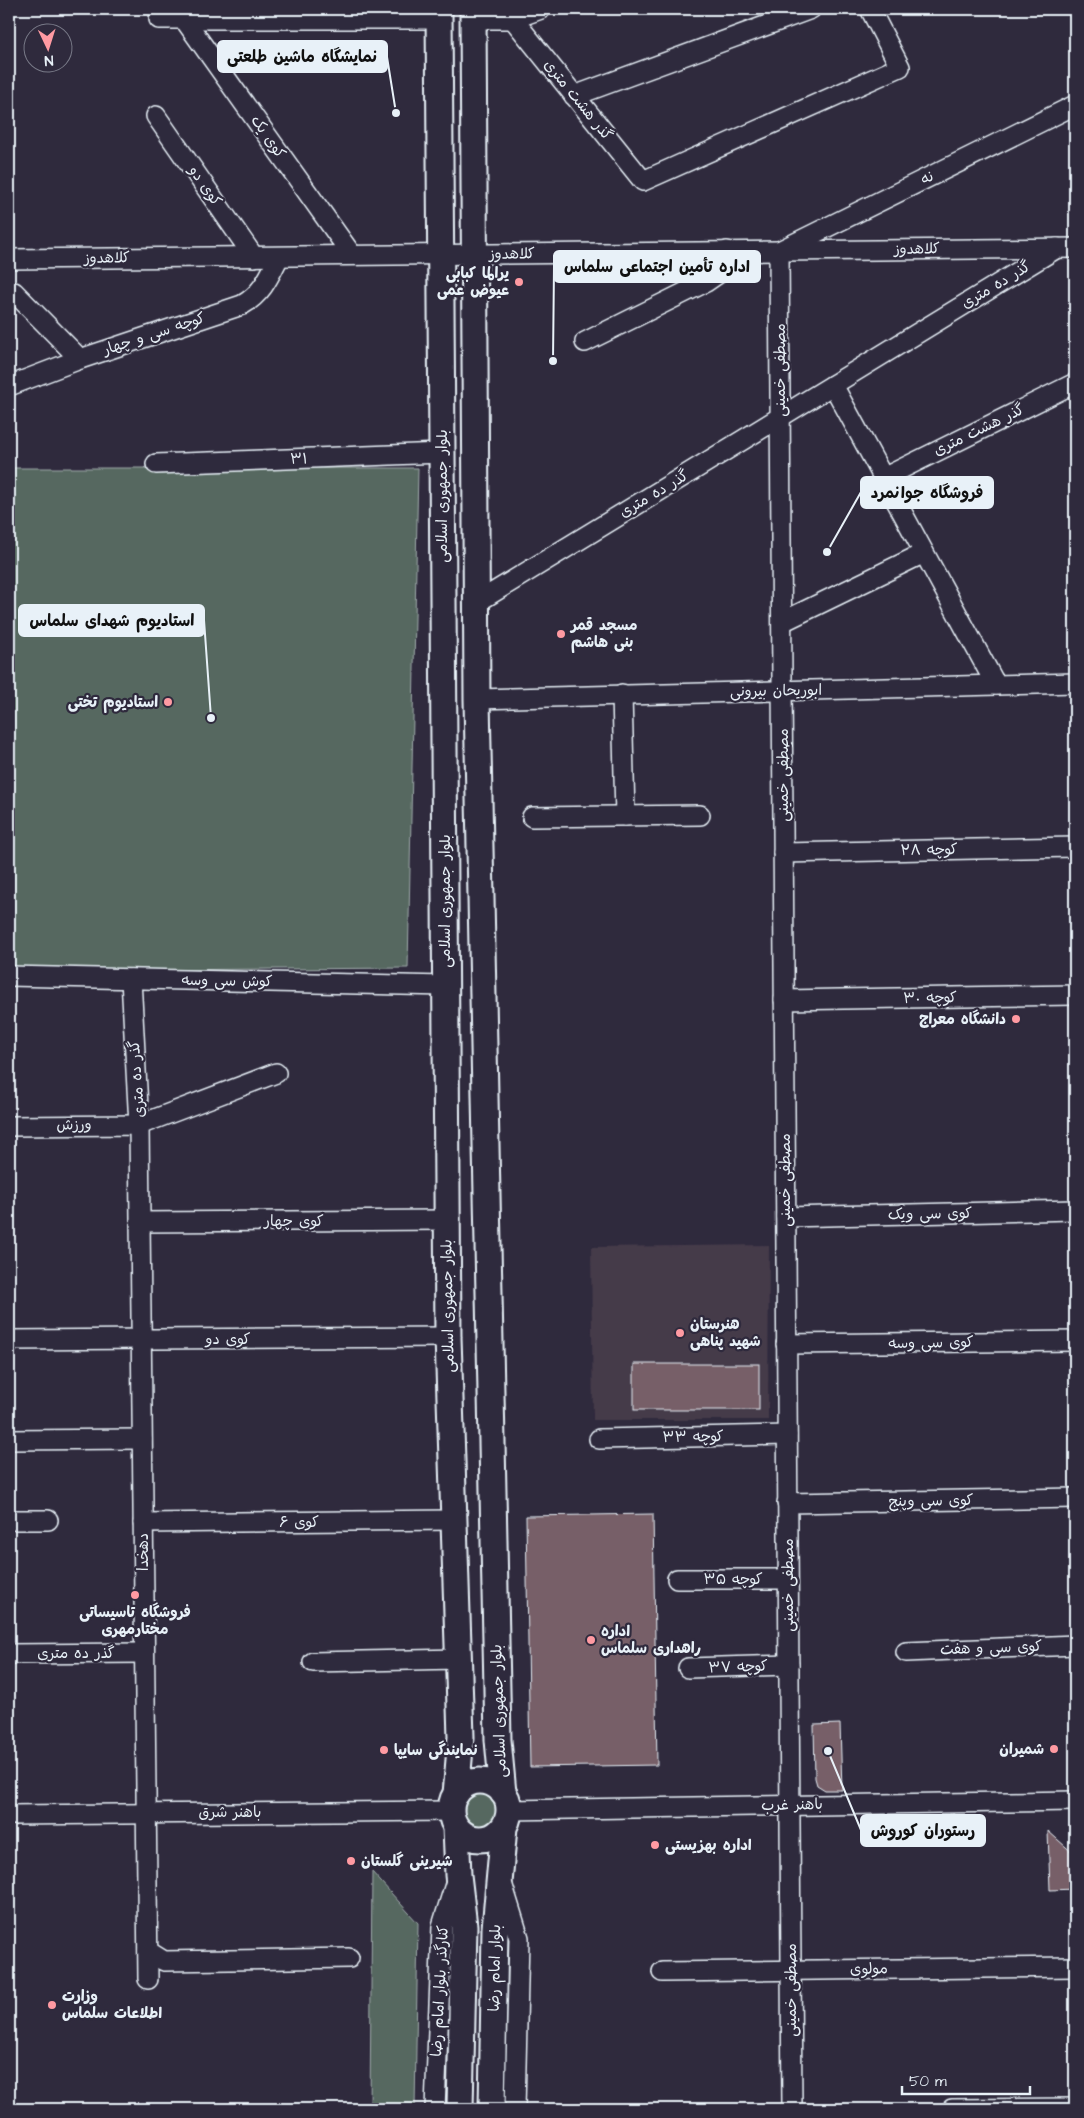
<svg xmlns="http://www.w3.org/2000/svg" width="1084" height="2118" viewBox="0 0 1084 2118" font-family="'Architects Daughter','Playpen Sans Arabic',sans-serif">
<rect width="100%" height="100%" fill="#2f2a3d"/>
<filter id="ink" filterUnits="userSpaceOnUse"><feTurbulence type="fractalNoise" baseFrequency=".02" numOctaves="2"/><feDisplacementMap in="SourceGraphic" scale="10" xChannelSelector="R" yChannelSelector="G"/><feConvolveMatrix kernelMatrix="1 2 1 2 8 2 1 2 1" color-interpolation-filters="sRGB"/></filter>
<g filter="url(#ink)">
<path fill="#453a4a" d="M 769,1245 L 768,1420 L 593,1420 L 591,1247 Z"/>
<g fill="#576860" stroke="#a0acac">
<path d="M 9,468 L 418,468 L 408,968 L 9,971 Z"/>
<circle cx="479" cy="1811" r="23"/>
<path d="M 372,1872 L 418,1923 L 415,2109 L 370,2109 Z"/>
</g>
<g fill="#775f67" stroke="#e8f1f8">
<rect x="634" y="1364" width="125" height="46"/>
<path d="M 653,1514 L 657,1765 L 530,1767 L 526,1516 Z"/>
<path d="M 840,1724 L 842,1790 L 825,1790 L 817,1785 L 815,1778 L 814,1725 Z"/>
<path d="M 1048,1831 L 1075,1855 L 1075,1889 L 1050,1890 Z"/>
</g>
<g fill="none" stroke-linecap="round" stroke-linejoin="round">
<defs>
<g id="minor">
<path d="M 159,19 L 439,19"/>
<path d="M 184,19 L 352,255"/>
<path d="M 473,19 L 513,19 L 541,9"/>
<path d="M 513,19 L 643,181 L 900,67 L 870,9"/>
<path d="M 574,96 L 811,9"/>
<path d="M 156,116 L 254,257"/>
<path d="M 9,259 L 1075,248"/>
<path d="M 14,292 L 80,359"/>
<path d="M 585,342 L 706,282 L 719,273 L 727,251"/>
<path d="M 833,385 L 996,685"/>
<path d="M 9,386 L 80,359 L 242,305 C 262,294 269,277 279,257"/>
<path d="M 156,464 L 442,453"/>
<path d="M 883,478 L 1075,383"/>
<path d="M 476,603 L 1057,248"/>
<path d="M 782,622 L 924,553"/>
<path d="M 622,694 L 625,816"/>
<path d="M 477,699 L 1075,683"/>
<path d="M 532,817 L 700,815"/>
<path d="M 783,853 L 1075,847"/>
<path d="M 9,976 L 445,986"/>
<path d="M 131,979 L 139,1125 L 276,1073"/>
<path d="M 784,1000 L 1075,995"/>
<path d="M 9,1126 L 139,1125 L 148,1979"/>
<path d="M 786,1217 L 1075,1210"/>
<path d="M 140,1222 L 447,1220"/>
<path d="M 9,1340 L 448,1337"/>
<path d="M 786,1344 L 1075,1341"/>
<path d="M 599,1439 L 787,1435"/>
<path d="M 9,1440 L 142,1439"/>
<path d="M 787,1503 L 1075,1498"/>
<path d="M 9,1520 L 48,1520"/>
<path d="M 143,1523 L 454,1520"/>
<path d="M 677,1579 L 788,1579"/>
<path d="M 906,1652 L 1075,1645"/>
<path d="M 9,1654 L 144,1653"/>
<path d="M 313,1662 L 459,1659"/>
<path d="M 688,1668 L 789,1665"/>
<path d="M 509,1810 L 1075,1801"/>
<path d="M 9,1815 L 450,1811"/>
<path d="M 502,1883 L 519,1938 L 515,2109"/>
<path d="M 148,1951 L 164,1961 L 349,1958"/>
<path d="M 662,1972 L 1075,1967"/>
<path d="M 435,2109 L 442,1926 L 456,1881"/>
<path d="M 792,2109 L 779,251 L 1075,105"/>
<path d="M 952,2109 L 1075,2108"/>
</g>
<g id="major">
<path d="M 439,9 L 448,1337 L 461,1737 L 456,1794"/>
<path d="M 473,9 L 477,699 L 498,1740 L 503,1793"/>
<circle cx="480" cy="1810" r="29"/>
<path d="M 456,1828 L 458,1875 L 464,1926 L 460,2109"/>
<path d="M 492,2109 L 495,1928 L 504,1827"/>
</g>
</defs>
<use href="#minor" stroke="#e8f1f8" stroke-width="22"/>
<use href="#major" stroke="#e8f1f8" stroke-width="29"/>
<use href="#minor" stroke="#2f2a3d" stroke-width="19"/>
<use href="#major" stroke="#2f2a3d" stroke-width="25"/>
</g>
</g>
<g fill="#ff9aa2" stroke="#2f2a3d" stroke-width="2">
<circle cx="519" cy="282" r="5"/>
<circle cx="561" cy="634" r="5"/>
<circle cx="168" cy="702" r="5"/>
<circle cx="1016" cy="1019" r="5"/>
<circle cx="680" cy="1333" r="5"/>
<circle cx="135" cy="1595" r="5"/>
<circle cx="591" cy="1640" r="5"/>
<circle cx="1054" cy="1749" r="5"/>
<circle cx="384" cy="1750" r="5"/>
<circle cx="655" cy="1845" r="5"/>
<circle cx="351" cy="1861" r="5"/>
<circle cx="52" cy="2005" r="5"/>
</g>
<g text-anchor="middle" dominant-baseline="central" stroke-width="4.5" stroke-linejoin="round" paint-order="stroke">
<g font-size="15" fill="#e8f1f8" stroke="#2f2a3d">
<text transform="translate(578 100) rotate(51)">گذر هشت متری</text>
<text transform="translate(268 137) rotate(55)">کوی یک</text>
<text transform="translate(927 178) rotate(-26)">نه</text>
<text transform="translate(205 186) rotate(55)">کوی دو</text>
<text transform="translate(917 249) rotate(-1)">کلاهدوز</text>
<text transform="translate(512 254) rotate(-1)">کلاهدوز</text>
<text transform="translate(107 258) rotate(-1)">کلاهدوز</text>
<text transform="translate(996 285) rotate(-31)">گذر ده متری</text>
<text transform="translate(154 334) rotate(-18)">کوچه سی و چهار</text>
<text transform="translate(780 370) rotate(-90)">مصطفی خمینی</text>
<text transform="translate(979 430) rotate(-26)">گذر هشت متری</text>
<text transform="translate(299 459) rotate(-2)">۳۱</text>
<text transform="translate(654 494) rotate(-31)">گذر ده متری</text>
<text transform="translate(442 496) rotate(-90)">بلوار جمهوری اسلامی</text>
<text transform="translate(776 691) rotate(-1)">ابوریحان بیرونی</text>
<text transform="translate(783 775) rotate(-90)">مصطفی خمینی</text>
<text transform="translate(929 850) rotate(-1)">کوچه ۲۸</text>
<text transform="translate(445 901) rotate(-90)">بلوار جمهوری اسلامی</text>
<text transform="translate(227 981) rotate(1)">کوش سی وسه</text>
<text transform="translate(930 998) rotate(-1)">کوچه ۳۰</text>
<text transform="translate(137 1079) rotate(-94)">گذر ده متری</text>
<text transform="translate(74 1125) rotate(-1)">ورزش</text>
<text transform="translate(785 1180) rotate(-90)">مصطفی خمینی</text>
<text transform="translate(930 1214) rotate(-1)">کوی سی ویک</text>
<text x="294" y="1221">کوی چهار</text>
<text transform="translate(448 1306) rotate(-91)">بلوار جمهوری اسلامی</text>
<text x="228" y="1339">کوی دو</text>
<text transform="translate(931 1343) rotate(-1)">کوی سی وسه</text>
<text transform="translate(693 1437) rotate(-1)">کوچه ۳۳</text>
<text transform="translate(931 1501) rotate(-1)">کوی سی وپنج</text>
<text x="299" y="1522">کوی ۶</text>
<text transform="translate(143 1552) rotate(-90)">دهخدا</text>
<text x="733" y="1579">کوچه ۳۵</text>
<text transform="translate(788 1585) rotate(-90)">مصطفی خمینی</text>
<text transform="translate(991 1648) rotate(-2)">کوی سی و هفت</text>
<text x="76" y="1653">گذر ده متری</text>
<text transform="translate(738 1667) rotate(-2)">کوچه ۳۷</text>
<text transform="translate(499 1711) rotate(-92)">بلوار جمهوری اسلامی</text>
<text transform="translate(792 1805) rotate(-1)">باهنر غرب</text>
<text x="230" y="1812">باهنر شرق</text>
<text transform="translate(495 1968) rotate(-89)">بلوار امام رضا</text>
<text transform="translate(869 1969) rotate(-1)">مولوی</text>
<text transform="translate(791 1990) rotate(-90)">مصطفی خمینی</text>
<text transform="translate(440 1991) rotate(-87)">کنارگذر بلوار امام رضا</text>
</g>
<g font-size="15" font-weight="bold" fill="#e8f1f8" stroke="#2f2a3d" text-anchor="start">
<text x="509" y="273" text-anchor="end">یرالما کبابی<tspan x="509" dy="17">عیوض عمی</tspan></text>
<text x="571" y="625">مسجد قمر<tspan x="571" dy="17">بنی هاشم</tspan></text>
<text x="158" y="702" text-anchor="end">استادیوم تختی</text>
<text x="1006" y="1019" text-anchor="end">دانشگاه معراج</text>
<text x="690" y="1324">هنرستان<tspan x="690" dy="17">شهید پناهی</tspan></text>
<text x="135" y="1612" text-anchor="middle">فروشگاه تاسیساتی<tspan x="135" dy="17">مختارمهری</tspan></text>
<text x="601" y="1631">اداره<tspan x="601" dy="17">راهداری سلماس</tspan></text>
<text x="1044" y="1749" text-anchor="end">شمیران</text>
<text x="394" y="1750">نمایندگی سایپا</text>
<text x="665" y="1845">اداره بهزیستی</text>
<text x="361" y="1861">شیرینی گلستان</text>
<text x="62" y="1996">وزارت<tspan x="62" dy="17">اطلاعات سلماس</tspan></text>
</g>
</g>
<path fill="none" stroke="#e8f1f8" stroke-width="2" d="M396 113L387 57M553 361L554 266M827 552L861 492M211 718L204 620M828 1751L861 1830"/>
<g fill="#e8f1f8" stroke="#2f2a3d" stroke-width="2">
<circle cx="396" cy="113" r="5"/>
<circle cx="553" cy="361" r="5"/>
<circle cx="827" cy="552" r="5"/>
<circle cx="211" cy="718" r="5"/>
<circle cx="828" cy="1751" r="5"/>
</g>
<g fill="#e8f1f8" stroke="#e8f1f8" stroke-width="2">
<rect x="218" y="41" width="169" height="31" rx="5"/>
<rect x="554" y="251" width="206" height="31" rx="5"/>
<rect x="861" y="477" width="132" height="31" rx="5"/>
<rect x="19" y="605" width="185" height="31" rx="5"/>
<rect x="861" y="1815" width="124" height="31" rx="5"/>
</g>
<g font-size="16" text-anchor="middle" font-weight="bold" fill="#111">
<text x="302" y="62">نمایشگاه ماشین طلعتی</text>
<text x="657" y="272">اداره تأمین اجتماعی سلماس</text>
<text x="927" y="498">فروشگاه جوانمرد</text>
<text x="112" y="626">استادیوم شهدای سلماس</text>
<text x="923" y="1836">رستوران کوروش</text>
</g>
<rect width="1084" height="2118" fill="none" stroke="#2f2a3d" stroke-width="30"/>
<rect x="15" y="15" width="1054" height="2088" fill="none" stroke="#e8f1f8" stroke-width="2" filter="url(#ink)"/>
<g transform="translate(48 48) rotate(176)"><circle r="24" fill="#2f2a3d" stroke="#797a88"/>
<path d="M0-4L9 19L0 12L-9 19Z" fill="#ff9aa2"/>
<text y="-8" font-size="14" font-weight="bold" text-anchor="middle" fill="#e8f1f8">N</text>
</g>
<path d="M902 2086v8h128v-8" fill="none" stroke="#e8f1f8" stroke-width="2.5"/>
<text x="909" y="2086" font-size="15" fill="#e8f1f8" stroke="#2f2a3d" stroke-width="4" paint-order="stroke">50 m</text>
</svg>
